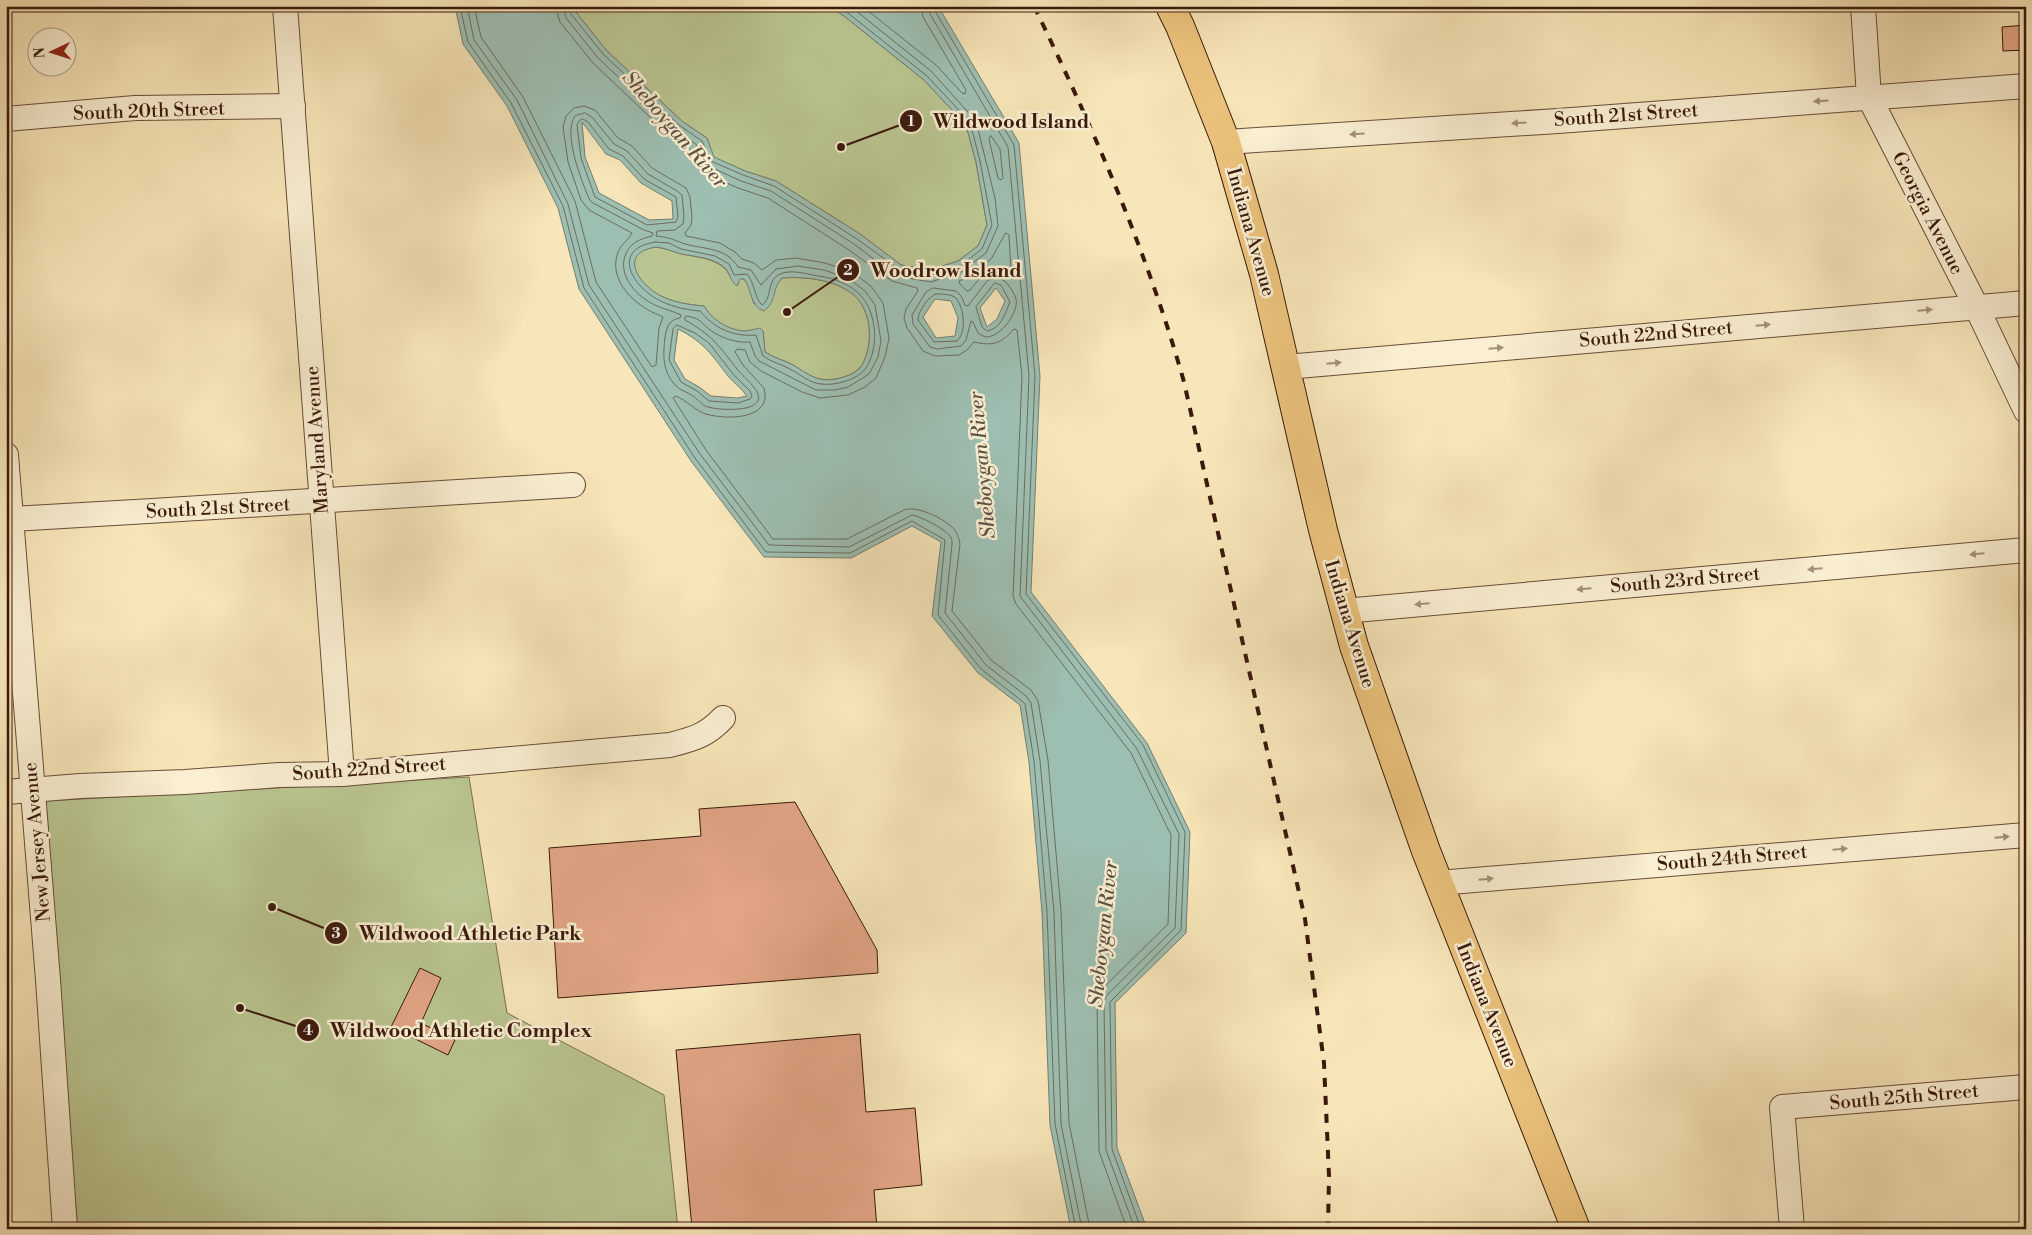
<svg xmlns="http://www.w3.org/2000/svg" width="2032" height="1235" viewBox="0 0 2032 1235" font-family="'Libre Bodoni',serif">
<rect width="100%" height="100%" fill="#f7e6b9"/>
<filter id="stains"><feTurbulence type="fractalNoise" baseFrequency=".004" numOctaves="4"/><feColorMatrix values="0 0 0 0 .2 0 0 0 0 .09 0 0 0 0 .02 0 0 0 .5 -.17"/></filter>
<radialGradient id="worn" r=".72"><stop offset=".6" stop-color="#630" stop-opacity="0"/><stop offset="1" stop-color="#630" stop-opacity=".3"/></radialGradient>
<g fill="#bac691" stroke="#7a704e">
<path d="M 574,6 L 829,6 L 844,16 L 924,80 L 966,125 L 976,162 L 987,225 L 978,246 L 958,261 L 930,270 L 901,265 L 860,234 L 776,181 L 745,171 L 713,157 L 707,138 L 683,122 L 606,50 L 575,11 Z"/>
<path d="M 655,247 C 666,248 673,252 682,254 C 696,257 712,258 723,267 C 730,272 730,281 738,285 L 739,278 L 744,279 L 748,284 L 754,304 L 774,292 L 776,285 L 782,278 C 806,276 841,280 858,299 C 872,316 873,346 862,365 C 856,376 832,382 820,379 C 810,377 802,370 793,365 C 784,360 774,358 765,352 L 763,331 C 756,329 753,330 747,331 C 731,333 711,319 704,306 C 689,305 672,302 659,295 C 636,282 619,253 655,247 Z"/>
<path d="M 469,777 L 507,1013 L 664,1095 L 678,1229 L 75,1229 L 46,801 Z"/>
</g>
<path fill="#9dbfb2" stroke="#757d70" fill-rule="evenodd" d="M 455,6 L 574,6 L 575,11 L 606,50 L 683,122 L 707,138 L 714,157 L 745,171 L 776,181 L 860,234 L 901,265 L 930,270 L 958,261 L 978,246 L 987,225 L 976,162 L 966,125 L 924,80 L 844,16 L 829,6 L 938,6 L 1019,143 L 1040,376 L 1031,592 L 1147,743 L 1190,832 L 1186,933 L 1115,1003 L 1117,1148 L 1147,1229 L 1071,1229 L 1050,1125 L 1042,912 L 1029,762 L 1020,705 L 978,673 L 932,616 L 941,542 L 912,526 L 851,558 L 764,557 L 691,461 L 579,289 L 558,208 L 507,106 L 463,44 ZM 582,122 L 606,154 L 620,160 L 641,183 L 672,201 L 673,219 L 649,220 L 599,193 L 585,157 ZM 656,247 C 666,248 673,252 682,254 C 696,257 712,257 724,267 C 730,272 730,281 737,286 L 740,279 L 744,279 C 752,289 750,307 764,311 C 777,302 771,290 782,278 C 806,276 841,280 858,299 C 872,316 873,346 862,365 C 856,376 832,382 820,379 C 810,377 802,370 793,365 C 784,360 774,358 765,352 L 763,331 L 760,328 C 755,329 749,331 744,331 C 728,330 711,319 704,306 C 689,305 672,302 659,295 C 637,282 619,253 656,247 ZM 996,288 L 1005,301 L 997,319 L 987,327 L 980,308 ZM 935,299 L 951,301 L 958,318 L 955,336 L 936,338 L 923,317 ZM 678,329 C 705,343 711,354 728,376 C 734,383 742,389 747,396 L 737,398 L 711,396 L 699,387 L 685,379 L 674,360 Z"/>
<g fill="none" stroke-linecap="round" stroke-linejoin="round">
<g stroke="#6c6c5f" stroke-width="1">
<path d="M 460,6 L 468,42 L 511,103 L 563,206 L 584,288 L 695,458 L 766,552 L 850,553 L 912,521 L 945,540 L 938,615 L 981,669 L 1022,701 L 1025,704 L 1034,761 L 1047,912 L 1055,1124 L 1076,1229"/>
<path d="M 467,6 L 474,40 L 517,100 L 568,204 L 589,285 L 700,454 L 769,545 L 849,547 L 912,515 C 920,516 945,529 950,536 C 952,539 952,540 952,544 L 945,613 L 986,665 L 1026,696 L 1031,703 L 1040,761 L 1054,912 L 1061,1124 L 1082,1229"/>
<path d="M 474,6 L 481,37 L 523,97 L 575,201 L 596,282 L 652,367 L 656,365 L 659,328 L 663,317 C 658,314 653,313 648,310 C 628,298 609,277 618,252 C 621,244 629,240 632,233 L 589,210 L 581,200 L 568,162 L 563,127 L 566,116 L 574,108 L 584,106 L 595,110 L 618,138 L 632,146 L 652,168 L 686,188 L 690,197 L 692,217 L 691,225 L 685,233 L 686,236 L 720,243 L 735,252 L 742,259 L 754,263 L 762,270 L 776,260 L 796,258 L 825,263 L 852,272 L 871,286 L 883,303 L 889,338 L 885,357 L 876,378 L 865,387 L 848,395 L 820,398 L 802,392 L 761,371 L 750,362 L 745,350 L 737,349 L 735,352 L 743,365 L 764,388 C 773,420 726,420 706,414 C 697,412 686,400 676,396 L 673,398 L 706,450 L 773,539 L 847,539 L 904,510 C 917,505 945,519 954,529 C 958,534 959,539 960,544 L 952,611 L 991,660 L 1031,690 L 1038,701 L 1048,760 L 1061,911 L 1069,1123 L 1090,1229"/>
<path d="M 555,6 L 560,22 L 593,63 L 670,136 L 691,150 L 697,165 L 702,172 L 738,188 L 768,198 L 849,250 L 892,281 L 917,288 L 918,291 L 906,309 L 904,318 L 907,328 L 923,351 L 935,356 L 959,355 L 967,350 L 974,342 C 993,346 1001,344 1014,329 L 1017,330 L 1022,376 L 1013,596 L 1016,604 L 1131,753 L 1171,835 L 1168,924 L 1102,989 L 1097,1000 L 1099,1151 L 1127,1229"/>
<path d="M 563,6 L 566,18 L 598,58 L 675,130 L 697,145 L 703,162 L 708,166 L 741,181 L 771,191 L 854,244 L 896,276 L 931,282 L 961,272 L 986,253 L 998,226 L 995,198 L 976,121 L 931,71 L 850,6"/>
<path d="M 569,6 L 571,14 L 603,54 L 679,125 L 702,141 L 711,161 L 743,175 L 774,186 L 857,239 L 900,270 L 931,275 L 960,266 L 982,249 L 992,225 L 980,161 L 970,122 L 927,76 L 839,6"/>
<path d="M 862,6 L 936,65 L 962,93 L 965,94 L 966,90 L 923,17 L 921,6"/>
<path d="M 928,6 L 930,14 L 1008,147 L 1029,376 L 1020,596 L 1137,749 L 1179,834 L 1175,928 L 1107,995 L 1104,1001 L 1106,1150 L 1135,1229"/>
<path d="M 934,6 L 935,11 L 1014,145 L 1035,376 L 1026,594 L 1143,745 L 1185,832 L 1181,930 L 1110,1002 L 1112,1149 L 1141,1229"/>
<path d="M 585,113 L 592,117 L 614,144 L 627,151 L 648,174 L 677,191 L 682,195 L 684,217 L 683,224 L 675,230 L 657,231 L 656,236 C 667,237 672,239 682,243 C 703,250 725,246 738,267 L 751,270 L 761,285 L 776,269 L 798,266 L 824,270 L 848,278 L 865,291 L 875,305 L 881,341 L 878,357 L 869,374 L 848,387 L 835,390 L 816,390 L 759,361 L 755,356 L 750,342 C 737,343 724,339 713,332 C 700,323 703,319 687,316 L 685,317 L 685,320 C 712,335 719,346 737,369 C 744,379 776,400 746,408 C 735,410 719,410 708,407 C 702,406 698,399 693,396 C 688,392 681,391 676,386 C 662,371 663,355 665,337 C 667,326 669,320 680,318 L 681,315 C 673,311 663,309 655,305 C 637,297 618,276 625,256 C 629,243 640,239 652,236 L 653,233 L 644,230 L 593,203 L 589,199 C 582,181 562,133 575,116 Z"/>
<path d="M 583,119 L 588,122 L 609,149 L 623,156 L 644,179 L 676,197 L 678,217 L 676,222 L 647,225 L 595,197 L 581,158 L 577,125 L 579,121 Z"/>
<path d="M 991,136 L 1000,149 L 1003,178 L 1001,180 L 998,178 L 989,139 Z"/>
<path d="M 1006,233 L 1009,235 L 1011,272 L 1009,273 C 990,263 981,277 970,290 L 967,291 L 960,284 L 959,281 L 969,277 L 991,259 Z"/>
<path d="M 656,242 L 669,243 L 681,249 L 715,256 L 729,264 L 734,275 L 747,274 C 755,283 754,297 762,305 C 773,298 766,280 780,274 C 791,269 807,274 818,276 C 834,278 851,284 862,297 C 877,315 879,348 866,368 C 858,380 834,386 821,384 C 809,383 800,374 790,369 C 781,364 771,362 763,356 L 756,335 C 734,337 715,329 700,311 C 686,310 668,306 655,298 C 629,282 613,248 656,242 Z"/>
<path d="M 996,277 L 1005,281 C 1009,286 1014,292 1016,299 C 1019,313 1000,338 985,337 L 978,333 L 973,322 L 971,321 L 966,340 L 961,346 L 937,349 L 930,347 L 913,324 L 912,315 L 926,292 L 933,288 L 956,291 L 961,296 L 965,305 L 968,306 L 987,281 Z"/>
<path d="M 995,283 L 1001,285 L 1010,302 C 1005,314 1001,329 987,331 L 982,327 L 976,307 Z"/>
<path d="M 936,294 C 941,294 952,294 956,298 C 964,308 967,332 957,341 L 934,342 L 918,320 C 918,311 928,297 936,294 Z"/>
<path d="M 677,325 L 695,333 L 709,343 L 733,374 L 750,391 L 752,396 L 750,399 L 738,403 L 709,401 L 697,391 L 681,382 L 669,360 L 673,329 Z"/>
</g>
</g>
<g fill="#e2a586" stroke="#3a190c">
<path d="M 2026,25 L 2026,50 L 2003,51 L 2002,27 Z"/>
<path d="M 795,802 L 877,950 L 878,973 L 558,998 L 549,848 L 701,836 L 699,809 Z"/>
<path d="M 420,968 L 441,978 L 421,1023 L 455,1040 L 448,1055 L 391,1027 Z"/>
<path d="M 860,1034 L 866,1112 L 915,1108 L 922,1185 L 874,1190 L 877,1229 L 692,1229 L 676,1050 Z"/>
</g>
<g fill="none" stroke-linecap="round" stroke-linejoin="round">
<defs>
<g id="minor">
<path d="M 285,6 L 342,774"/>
<path d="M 1863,6 L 1869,97 L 1976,306 L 2026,411"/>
<path d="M 6,119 L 135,108 L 293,106"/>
<path d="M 1226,142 L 1558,121 L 2026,86"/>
<path d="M 1286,367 L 2026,303"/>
<path d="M 6,455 L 48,980 L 65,1229"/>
<path d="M 12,519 C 199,508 386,498 573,485"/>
<path d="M 1344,611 L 2026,550"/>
<path d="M 6,792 L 80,786 L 185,782 L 279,775 L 342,774 L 670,745 C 693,739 706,736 723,718"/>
<path d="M 1438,883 L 2026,835"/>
<path d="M 1792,1229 L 1782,1107 L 2026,1087"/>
</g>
<path id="major" d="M 1170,6 L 1180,26 L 1226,142 L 1264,274 L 1323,530 L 1354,646 L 1426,851 L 1576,1229"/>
</defs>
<use href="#minor" stroke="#694c37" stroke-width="26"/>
<use href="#major" stroke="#3a190c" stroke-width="30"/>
<use href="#minor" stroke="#faefd2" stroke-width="24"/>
<use href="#major" stroke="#ecc37c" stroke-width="28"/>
<path stroke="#3a190c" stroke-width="4" stroke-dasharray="9 9" stroke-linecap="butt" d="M 1034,6 C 1093,128 1147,251 1184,382 L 1305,919 L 1324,1063 L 1329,1176 L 1328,1229"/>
</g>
<defs><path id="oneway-solid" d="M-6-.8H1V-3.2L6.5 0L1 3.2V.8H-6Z" transform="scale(1.25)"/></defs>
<g fill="#a48f79">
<use href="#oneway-solid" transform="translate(1821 101) rotate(176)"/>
<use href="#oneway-solid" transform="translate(1519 123) rotate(176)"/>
<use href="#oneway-solid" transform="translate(1357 134) rotate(176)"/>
<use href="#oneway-solid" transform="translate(1925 310) rotate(-5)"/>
<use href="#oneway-solid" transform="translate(1763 325) rotate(-5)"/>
<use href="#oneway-solid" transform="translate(1496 348) rotate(-5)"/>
<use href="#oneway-solid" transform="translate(1334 363) rotate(-5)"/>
<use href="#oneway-solid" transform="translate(1977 554) rotate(175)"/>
<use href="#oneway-solid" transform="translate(1815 569) rotate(175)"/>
<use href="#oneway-solid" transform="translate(1584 589) rotate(175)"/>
<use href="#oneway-solid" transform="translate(1422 604) rotate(175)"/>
<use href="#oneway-solid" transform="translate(2002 837) rotate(-5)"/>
<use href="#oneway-solid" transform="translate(1840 849) rotate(-5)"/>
<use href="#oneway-solid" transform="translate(1486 879) rotate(-5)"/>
</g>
<g text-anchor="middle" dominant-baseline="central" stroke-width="5" stroke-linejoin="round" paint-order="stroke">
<g font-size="19" fill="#3a190c" stroke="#faefd2">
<text transform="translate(149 111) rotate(-2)">South 20th Street</text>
<text transform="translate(1626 115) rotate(-4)">South 21st Street</text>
<text transform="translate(1928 213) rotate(63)">Georgia Avenue</text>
<text transform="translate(1251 232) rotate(74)">Indiana Avenue</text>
<text transform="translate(1656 334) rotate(-5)">South 22nd Street</text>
<text transform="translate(317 440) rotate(-94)">Maryland Avenue</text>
<text transform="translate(218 508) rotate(-3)">South 21st Street</text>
<text transform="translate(1685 580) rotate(-5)">South 23rd Street</text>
<text transform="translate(1350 624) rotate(73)">Indiana Avenue</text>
<text transform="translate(369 769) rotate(-4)">South 22nd Street</text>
<text transform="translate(37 842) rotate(-95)">New Jersey Avenue</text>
<text transform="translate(1732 858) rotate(-5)">South 24th Street</text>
<text transform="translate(1487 1005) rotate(68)">Indiana Avenue</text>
<text transform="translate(1904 1097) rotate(-5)">South 25th Street</text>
</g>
<g font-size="20" font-style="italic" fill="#5d5346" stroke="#faefd2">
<text transform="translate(674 130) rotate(49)">Sheboygan River</text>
<text transform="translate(983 465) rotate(-95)">Sheboygan River</text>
<text transform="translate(1104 934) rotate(-84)">Sheboygan River</text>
</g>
</g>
<path fill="none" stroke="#3a190c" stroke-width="2" d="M841 147L911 121M787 312L848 270M272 907L336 933M240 1008L308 1030"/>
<g fill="#3a190c" stroke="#faefd2" stroke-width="2">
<circle cx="841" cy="147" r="5"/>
<circle cx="787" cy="312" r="5"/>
<circle cx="272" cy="907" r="5"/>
<circle cx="240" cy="1008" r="5"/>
<circle cx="911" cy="121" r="12"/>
<circle cx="848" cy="270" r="12"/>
<circle cx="336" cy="933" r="12"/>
<circle cx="308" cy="1030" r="12"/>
</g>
<g font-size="15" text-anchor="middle" font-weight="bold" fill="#fff">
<text x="911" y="126">1</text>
<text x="848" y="275">2</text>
<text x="336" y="938">3</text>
<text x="308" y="1035">4</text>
</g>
<g font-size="20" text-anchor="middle" font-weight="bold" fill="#3a190c" stroke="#faefd2" stroke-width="5" stroke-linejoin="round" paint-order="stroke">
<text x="1011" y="128">Wildwood Island</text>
<text x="946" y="277">Woodrow Island</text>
<text x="470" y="940">Wildwood Athletic Park</text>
<text x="461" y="1037">Wildwood Athletic Complex</text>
</g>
<rect width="2032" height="1235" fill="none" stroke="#f7e6b9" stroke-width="25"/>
<rect x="8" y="8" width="2017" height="1220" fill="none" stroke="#3a190c" stroke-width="2.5"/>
<rect x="12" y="12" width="2007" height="1210" fill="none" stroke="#3a190c"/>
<g transform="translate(52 52) rotate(266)"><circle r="24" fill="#faefd2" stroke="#ad9983"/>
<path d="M0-4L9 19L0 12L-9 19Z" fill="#8f2418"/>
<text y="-8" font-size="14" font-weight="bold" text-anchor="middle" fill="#3a190c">N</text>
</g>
<rect width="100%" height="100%" filter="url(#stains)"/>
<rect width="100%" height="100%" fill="url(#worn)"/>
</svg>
